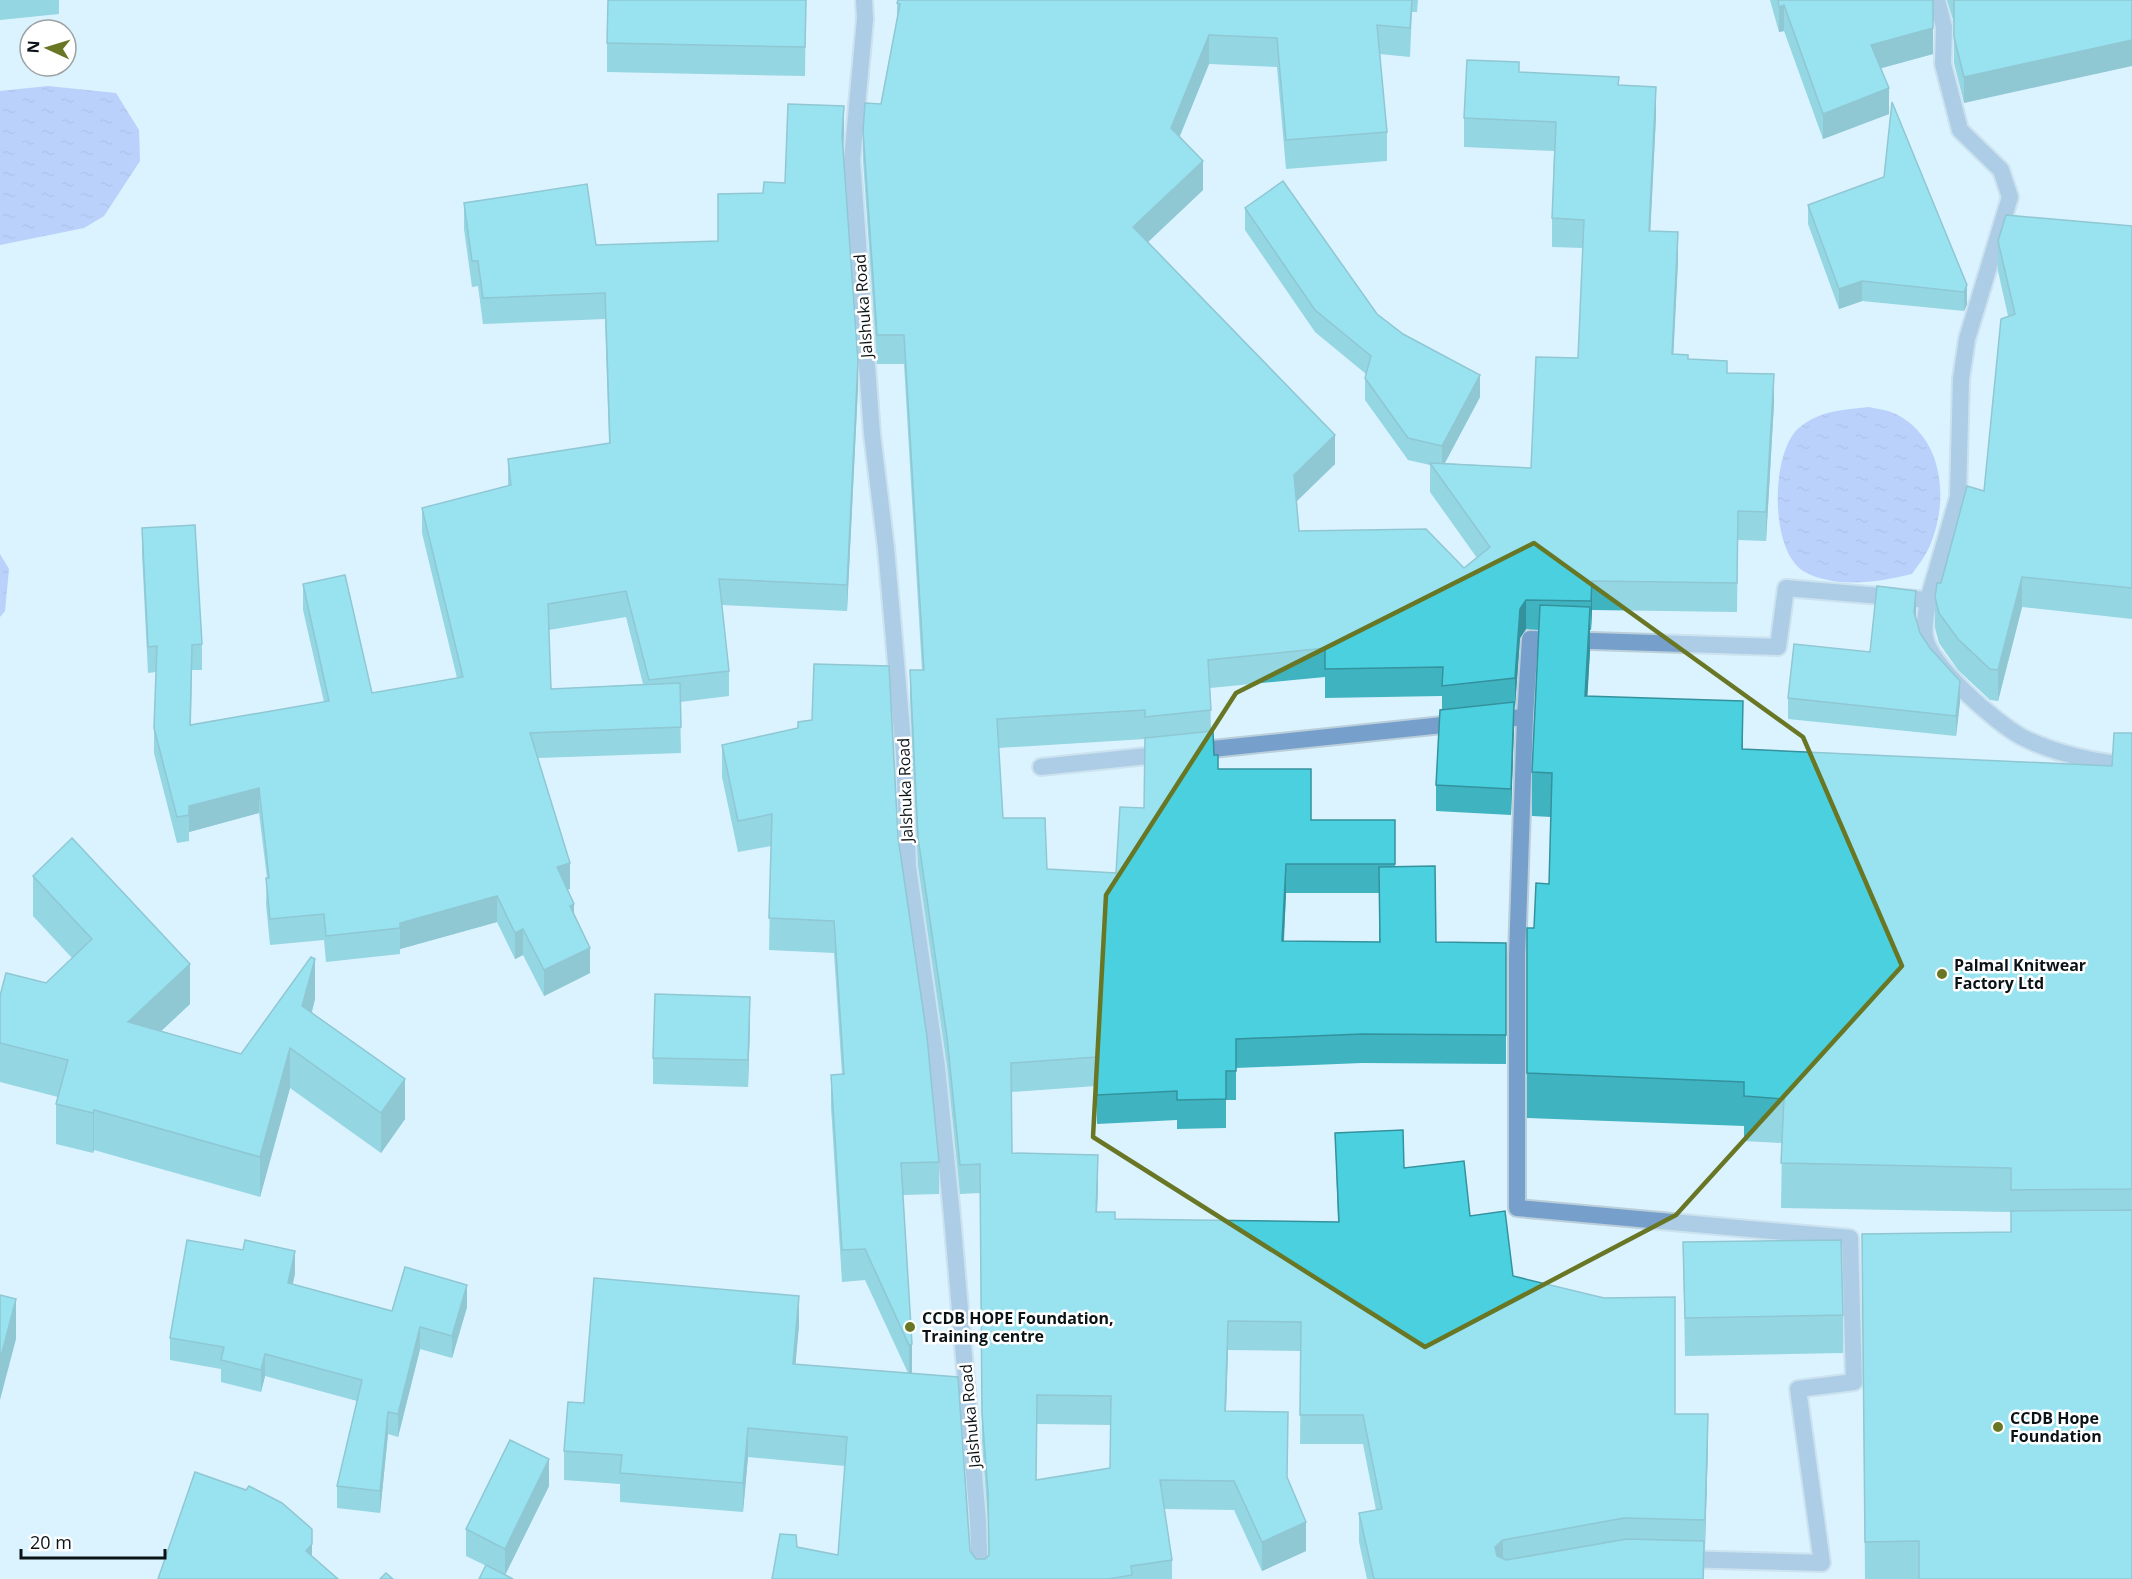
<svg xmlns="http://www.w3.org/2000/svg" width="2132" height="1579" viewBox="0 0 2132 1579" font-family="'Open Sans',sans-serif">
<defs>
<pattern id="water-ripples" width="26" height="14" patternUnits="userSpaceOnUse" patternTransform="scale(1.5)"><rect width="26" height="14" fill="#93a8f6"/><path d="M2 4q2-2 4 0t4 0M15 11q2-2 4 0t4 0" fill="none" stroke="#7d90d2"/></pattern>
</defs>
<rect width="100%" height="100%" fill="#dbf3ff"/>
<g fill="url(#water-ripples)">
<path d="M 48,86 L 116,93 L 139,130 L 140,161 L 104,216 L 84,228 L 0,245 L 0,91 Z"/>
<path d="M 1869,407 C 1877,409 1888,410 1896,414 C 1943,438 1949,498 1931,543 C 1927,554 1919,564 1912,574 C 1879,582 1837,589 1805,572 C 1769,553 1770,451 1800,427 C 1821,410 1844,410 1869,407 Z"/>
<path d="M 0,554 L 9,569 L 5,611 L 0,617 Z"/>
</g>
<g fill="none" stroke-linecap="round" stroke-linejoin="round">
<defs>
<g id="minor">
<path d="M 1928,600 C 1927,611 1923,625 1925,636 C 1929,665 1996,723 2022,737 C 2050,752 2100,764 2132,765"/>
<path d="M 1525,717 L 1530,639 L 1778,647 L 1786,588 L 1928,600 L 1958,497 L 1961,379 L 1967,339 L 2010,197 L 2001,170 L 1960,130 L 1943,64 L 1944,27 L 1937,0"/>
<path d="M 1491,720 L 1525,717 L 1517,956 L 1517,1208 L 1850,1238 L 1854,1382 L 1798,1389 L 1822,1563 L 1681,1559"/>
<path d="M 1193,751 L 1462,723"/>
<path d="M 1041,767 L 1167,754"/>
</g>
<path id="tertiary" d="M 864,0 L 865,19 L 852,160 L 872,434 L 886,548 L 904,754 L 908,867 L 937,1067 L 952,1216 L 978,1521 L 980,1579"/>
</defs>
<use href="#minor" stroke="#bacfda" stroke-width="20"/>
<use href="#tertiary" stroke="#bacfda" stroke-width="20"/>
<use href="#minor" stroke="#769fcb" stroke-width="16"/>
<use href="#tertiary" stroke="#769fcb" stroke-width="16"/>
</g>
<g fill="#40b3c1" fill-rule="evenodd">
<path d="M 0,0 L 59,0 L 59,14 L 0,20 Z"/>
<path d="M 806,0 L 805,76 L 607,72 L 607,43 Z"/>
<path d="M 898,0 L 1418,0 L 1417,12 L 1412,12 L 1410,57 L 1380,54 L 1387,132 L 1387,161 L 1286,169 L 1277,67 L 1209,64 L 1180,136 L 1203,190 L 1148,242 L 1335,464 L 1296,501 L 1299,531 L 1464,568 L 1477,558 L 1430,492 L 1430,465 L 1408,460 L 1365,400 L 1365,378 L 1366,374 L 1315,332 L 1245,230 L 1245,208 L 1377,314 L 1480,397 L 1445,463 L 1531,468 L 1578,358 L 1583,248 L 1552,247 L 1552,218 L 1554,151 L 1464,147 L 1464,118 L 1519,72 L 1619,85 L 1656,116 L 1650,231 L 1678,261 L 1673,354 L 1727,373 L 1774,403 L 1766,541 L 1738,540 L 1737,612 L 1592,610 L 1591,630 L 1590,630 L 1590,651 L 1587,696 L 1743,749 L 2112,766 L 2132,733 L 2132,1579 L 1865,1579 L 1862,1234 L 2011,1232 L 2011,1212 L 1781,1208 L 1782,1143 L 1744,1141 L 1744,1126 L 1527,1118 L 1527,928 L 1534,928 L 1549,884 L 1551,817 L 1532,816 L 1532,772 L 1539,630 L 1526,629 L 1520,638 L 1515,707 L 1514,708 L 1511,815 L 1436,811 L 1436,785 L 1442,710 L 1442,696 L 1325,698 L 1325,677 L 1210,688 L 1211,731 L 1214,755 L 1218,769 L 1311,820 L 1395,820 L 1395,867 L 1436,942 L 1506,943 L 1506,1064 L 1362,1063 L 1236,1068 L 1236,1100 L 1226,1100 L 1226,1128 L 1177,1129 L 1177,1120 L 1097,1124 L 1096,1086 L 1011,1092 L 1012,1153 L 1098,1184 L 1097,1212 L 1115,1219 L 1338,1222 L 1335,1133 L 1404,1168 L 1470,1216 L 1513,1276 L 1675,1414 L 1708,1443 L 1704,1579 L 1367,1579 L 1359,1542 L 1359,1513 L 1376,1510 L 1363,1444 L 1300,1444 L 1301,1351 L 1228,1350 L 1226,1411 L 1287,1478 L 1306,1551 L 1262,1571 L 1234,1510 L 1164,1509 L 1172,1560 L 1172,1579 L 772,1579 L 797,1547 L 838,1555 L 845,1466 L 748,1457 L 743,1512 L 620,1502 L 620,1484 L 564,1480 L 564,1451 L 584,1403 L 799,1325 L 795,1364 L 908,1373 L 865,1280 L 842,1282 L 831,1107 L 831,1075 L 842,1074 L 834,953 L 769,950 L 771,846 L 738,852 L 722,777 L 722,745 L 798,729 L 798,722 L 898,837 L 939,1162 L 939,1194 L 903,1195 L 912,1373 L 970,1551 L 976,1559 L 985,1559 L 989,1556 L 988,1521 L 982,1442 L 980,1193 L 960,1194 L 947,1066 L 918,866 L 910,699 L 910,670 L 922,670 L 904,364 L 877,364 L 863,160 L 863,131 L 881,104 L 897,18 L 897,3 ZM 1145,739 L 1144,808 L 1116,873 L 1047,869 L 1003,818 L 998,748 ZM 1286,893 L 1379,893 L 1379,942 L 1284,941 ZM 1037,1424 L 1110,1425 L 1110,1468 L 1036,1480 Z"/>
<path d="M 1770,0 L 1933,0 L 1933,54 L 1881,68 L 1889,114 L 1823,139 L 1784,31 L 1779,32 Z"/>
<path d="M 1947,0 L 2132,0 L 1964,103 L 1954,63 L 1954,23 Z"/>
<path d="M 844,132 L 843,149 L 858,387 L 847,611 L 722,605 L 729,671 L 729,696 L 680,702 L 681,753 L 538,758 L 570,889 L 567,889 L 590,973 L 544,996 L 523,955 L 515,959 L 497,922 L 400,949 L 400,954 L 326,962 L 324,940 L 270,945 L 266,904 L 267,878 L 259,813 L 189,832 L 189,841 L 177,843 L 154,753 L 154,728 L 156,672 L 148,673 L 142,554 L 142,528 L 202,644 L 202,670 L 192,670 L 191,725 L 324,702 L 303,610 L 303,584 L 372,693 L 457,678 L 422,533 L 422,508 L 508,486 L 508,459 L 609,443 L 605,319 L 483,324 L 478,286 L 472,287 L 464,229 L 464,203 L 596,245 L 718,241 L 763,193 L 785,183 ZM 626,617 L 643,684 L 551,689 L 549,630 Z"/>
<path d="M 1808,205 L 1967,285 L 1967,304 L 1964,311 L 1862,301 L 1839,309 L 1808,224 Z"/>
<path d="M 2132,226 L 2132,619 L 2022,607 L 1998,701 L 1990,700 L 1958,670 L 1939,643 L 1935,628 L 1935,597 L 1984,491 L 2008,316 L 1998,271 L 1998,241 Z"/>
<path d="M 1916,611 L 1915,617 L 1920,633 L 1960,702 L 1956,736 L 1788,719 L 1788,698 L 1870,652 Z"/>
<path d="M 33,876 L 190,1004 L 161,1031 L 241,1054 L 315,999 L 312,1012 L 405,1119 L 381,1153 L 290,1088 L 260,1197 L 94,1150 L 93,1153 L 56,1144 L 56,1104 L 58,1097 L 0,1082 L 0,996 L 46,983 L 72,958 L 33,916 Z"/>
<path d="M 750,1023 L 748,1087 L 653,1084 L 653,1058 Z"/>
<path d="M 1683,1242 L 1843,1315 L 1843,1353 L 1685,1356 Z"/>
<path d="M 243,1250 L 295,1273 L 293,1284 L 392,1311 L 467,1307 L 452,1358 L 420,1349 L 398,1437 L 388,1434 L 380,1513 L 337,1508 L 337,1486 L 357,1401 L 265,1376 L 261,1392 L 221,1382 L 221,1369 L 170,1360 L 170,1338 Z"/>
<path d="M 549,1486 L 505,1575 L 466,1556 L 466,1529 Z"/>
</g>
<g fill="#34929d">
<path d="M 1933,3 L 1933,54 L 1871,71 L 1871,45 Z"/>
<path d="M 1784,5 L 1784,31 L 1779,32 L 1779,7 Z"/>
<path d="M 1209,35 L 1209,64 L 1171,157 L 1171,128 Z"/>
<path d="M 2132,40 L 2132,66 L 1964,103 L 1964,77 Z"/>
<path d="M 1656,87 L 1656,116 L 1649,260 L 1649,231 Z"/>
<path d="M 1889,88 L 1889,114 L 1823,139 L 1823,114 Z"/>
<path d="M 844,106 L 844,132 L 842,161 L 842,135 Z"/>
<path d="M 1203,161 L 1203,190 L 1133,256 L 1133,227 Z"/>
<path d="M 1678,232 L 1678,261 L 1672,383 L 1672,354 Z"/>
<path d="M 1862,281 L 1862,301 L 1839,309 L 1839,289 Z"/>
<path d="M 1967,285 L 1967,304 L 1964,311 L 1964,292 Z"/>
<path d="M 858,361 L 858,387 L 847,611 L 847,585 Z"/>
<path d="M 1774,374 L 1774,403 L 1766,541 L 1766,512 Z"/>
<path d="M 1480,375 L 1480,397 L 1442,468 L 1442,446 Z"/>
<path d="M 1335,435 L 1335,464 L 1294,504 L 1294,475 Z"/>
<path d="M 2022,577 L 2022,607 L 1998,701 L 1998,670 Z"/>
<path d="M 1592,581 L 1592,610 L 1591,630 L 1591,601 Z"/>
<path d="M 1916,591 L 1916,611 L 1914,633 L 1914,612 Z"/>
<path d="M 1526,600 L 1526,629 L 1520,638 L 1515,707 L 1515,678 L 1520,609 Z"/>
<path d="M 1590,607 L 1590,651 L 1585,740 L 1585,696 Z"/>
<path d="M 1960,681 L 1960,702 L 1956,736 L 1956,716 Z"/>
<path d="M 1743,701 L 1743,745 L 1742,793 L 1742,749 Z"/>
<path d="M 1514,702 L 1514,729 L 1511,815 L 1511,789 Z"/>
<path d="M 259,788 L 259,813 L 189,832 L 189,841 L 189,806 Z"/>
<path d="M 570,863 L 570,889 L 557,893 L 557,867 Z"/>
<path d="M 1286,864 L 1286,893 L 1282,970 L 1282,941 Z"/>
<path d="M 497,896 L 497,922 L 400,949 L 400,923 Z"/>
<path d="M 574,904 L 574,929 L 570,906 Z"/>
<path d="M 523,929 L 523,955 L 515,959 L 515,933 Z"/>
<path d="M 590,948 L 590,973 L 544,996 L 544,970 Z"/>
<path d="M 315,959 L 315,999 L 302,1045 L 302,1006 Z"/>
<path d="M 190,964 L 190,1004 L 128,1062 L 128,1022 Z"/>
<path d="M 750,997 L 750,1023 L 748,1087 L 748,1060 Z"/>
<path d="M 290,1048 L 290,1088 L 260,1197 L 260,1157 Z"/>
<path d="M 405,1079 L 405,1119 L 381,1153 L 381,1113 Z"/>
<path d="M 94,1110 L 94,1150 L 93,1153 L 93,1113 Z"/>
<path d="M 1098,1155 L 1098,1184 L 1096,1241 L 1096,1212 Z"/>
<path d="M 295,1251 L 295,1273 L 288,1305 L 288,1283 Z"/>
<path d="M 467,1285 L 467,1307 L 452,1358 L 452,1336 Z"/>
<path d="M 799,1296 L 799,1325 L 793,1393 L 793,1364 Z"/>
<path d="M 16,1299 L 16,1339 L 0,1400 L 0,1360 Z"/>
<path d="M 1228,1321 L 1228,1350 L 1225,1440 L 1225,1411 Z"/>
<path d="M 420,1327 L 420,1349 L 398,1437 L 398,1414 Z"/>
<path d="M 912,1344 L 912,1375 L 909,1376 L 909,1345 Z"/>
<path d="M 265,1354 L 265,1376 L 261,1392 L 261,1370 Z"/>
<path d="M 388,1412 L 388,1434 L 380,1513 L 380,1491 Z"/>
<path d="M 1708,1414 L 1708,1443 L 1705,1549 L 1705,1520 Z"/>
<path d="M 748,1428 L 748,1457 L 743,1512 L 743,1483 Z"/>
<path d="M 549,1459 L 549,1486 L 505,1575 L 505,1549 Z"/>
<path d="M 1306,1522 L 1306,1551 L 1262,1571 L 1262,1542 Z"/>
<path d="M 1503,1540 L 1503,1569 L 1495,1576 L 1495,1547 Z"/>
<path d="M 312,1544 L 312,1573 L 306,1551 Z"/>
</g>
<g fill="#4bd0e0" stroke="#34929d" stroke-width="1.5" fill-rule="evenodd">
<path d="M 608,0 L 806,0 L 805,47 L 607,43 Z"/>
<path d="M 898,0 L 1412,0 L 1410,28 L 1377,25 L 1387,132 L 1286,140 L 1277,38 L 1209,35 L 1171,128 L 1203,161 L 1133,227 L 1335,435 L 1294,475 L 1299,531 L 1426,529 L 1464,568 L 1490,547 L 1430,463 L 1531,468 L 1536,357 L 1578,358 L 1584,220 L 1552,218 L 1556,122 L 1464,118 L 1467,60 L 1519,62 L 1519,72 L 1619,77 L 1618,85 L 1656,87 L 1649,231 L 1678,232 L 1672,354 L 1688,355 L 1688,359 L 1727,361 L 1727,373 L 1774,374 L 1766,512 L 1738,511 L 1737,583 L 1592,581 L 1591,601 L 1526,600 L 1520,609 L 1515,678 L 1442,686 L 1443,667 L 1325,669 L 1325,648 L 1208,660 L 1211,710 L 1145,717 L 1145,710 L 997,719 L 1003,818 L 1045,818 L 1047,869 L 1116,873 L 1120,807 L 1144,808 L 1145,738 L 1213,731 L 1214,755 L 1218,755 L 1218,769 L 1311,769 L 1311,820 L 1395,820 L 1395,864 L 1286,864 L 1282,941 L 1380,942 L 1379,867 L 1435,866 L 1436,942 L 1506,943 L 1506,1035 L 1362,1034 L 1236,1039 L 1236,1071 L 1226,1071 L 1226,1099 L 1177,1100 L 1177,1091 L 1097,1095 L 1096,1057 L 1011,1063 L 1012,1153 L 1098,1155 L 1096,1212 L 1115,1212 L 1115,1219 L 1339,1222 L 1335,1133 L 1403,1130 L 1404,1168 L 1464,1161 L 1470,1216 L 1505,1211 L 1513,1276 L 1604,1298 L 1675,1297 L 1675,1414 L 1708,1414 L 1705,1520 L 1624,1518 L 1503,1540 L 1495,1547 L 1497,1556 L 1506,1560 L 1627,1539 L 1704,1541 L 1703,1579 L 1374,1579 L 1359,1513 L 1382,1509 L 1363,1415 L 1300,1415 L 1301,1322 L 1228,1321 L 1225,1411 L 1288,1412 L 1287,1477 L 1306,1522 L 1262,1542 L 1234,1481 L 1160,1480 L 1172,1560 L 1131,1566 L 1132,1575 L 1109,1579 L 772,1579 L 780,1534 L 796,1535 L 797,1547 L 838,1555 L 847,1437 L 748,1428 L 743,1483 L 620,1473 L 622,1455 L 564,1451 L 568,1402 L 584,1403 L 594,1278 L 799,1296 L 793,1364 L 958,1377 L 970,1551 L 976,1559 L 985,1559 L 989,1555 L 988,1492 L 982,1413 L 980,1164 L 960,1165 L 947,1037 L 918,837 L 910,670 L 924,670 L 904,335 L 877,335 L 863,131 L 865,103 L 881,104 L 900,4 L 897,3 ZM 1037,1395 L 1111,1396 L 1110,1468 L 1036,1480 Z"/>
<path d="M 1778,0 L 1933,0 L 1933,28 L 1871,45 L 1889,88 L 1823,114 L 1784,5 L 1779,7 Z"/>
<path d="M 1954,0 L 2132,0 L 2132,40 L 1964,77 L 1954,37 Z"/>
<path d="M 1892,102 L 1967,285 L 1964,292 L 1862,281 L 1839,289 L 1808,205 L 1884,177 Z"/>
<path d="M 788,104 L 844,106 L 842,135 L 858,361 L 847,585 L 719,579 L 729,671 L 649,680 L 626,591 L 548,604 L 551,689 L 680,683 L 681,727 L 530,733 L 570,863 L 557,867 L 574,904 L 570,906 L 590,948 L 544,970 L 523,929 L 515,933 L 497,896 L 400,923 L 400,928 L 326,936 L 324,914 L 270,919 L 266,878 L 269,878 L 259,788 L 189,806 L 189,815 L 177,817 L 154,728 L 157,646 L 148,647 L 142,528 L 195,525 L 202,644 L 192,645 L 190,725 L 329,701 L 303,584 L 345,575 L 372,693 L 463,677 L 422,508 L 511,485 L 508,459 L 610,443 L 605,293 L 483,298 L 478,261 L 472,261 L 464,203 L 587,184 L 596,245 L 718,241 L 718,194 L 763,193 L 764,182 L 785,183 Z"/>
<path d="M 1283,181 L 1377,314 L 1403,334 L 1480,375 L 1442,446 L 1408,438 L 1365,378 L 1371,356 L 1315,310 L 1245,208 Z"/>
<path d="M 2006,215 L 2132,226 L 2132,588 L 2022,577 L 1998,670 L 1990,669 L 1958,639 L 1939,613 L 1935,597 L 1937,583 L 1941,583 L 1967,486 L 1984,491 L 2001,319 L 2015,314 L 1998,241 Z"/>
<path d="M 1877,586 L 1916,591 L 1914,612 L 1920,633 L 1930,648 L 1960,681 L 1956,716 L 1788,698 L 1794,644 L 1870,652 Z"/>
<path d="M 1540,605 L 1590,607 L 1585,696 L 1743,701 L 1742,749 L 2112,766 L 2114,733 L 2132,733 L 2132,1189 L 2011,1190 L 2011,1168 L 1781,1163 L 1784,1099 L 1744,1096 L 1744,1082 L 1527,1073 L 1527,928 L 1534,928 L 1536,883 L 1549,884 L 1552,773 L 1532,772 Z"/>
<path d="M 814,664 L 889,666 L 898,837 L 927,1037 L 939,1162 L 901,1163 L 912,1344 L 909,1345 L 865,1249 L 842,1250 L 831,1075 L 844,1074 L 834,921 L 769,918 L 772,814 L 738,821 L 722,745 L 798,728 L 798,722 L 812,720 Z"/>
<path d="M 1514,702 L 1511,789 L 1436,785 L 1440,710 Z"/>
<path d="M 72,838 L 190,964 L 128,1022 L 241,1054 L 311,957 L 315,959 L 302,1006 L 405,1079 L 381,1113 L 290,1048 L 260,1157 L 94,1110 L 93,1113 L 56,1104 L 68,1060 L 0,1043 L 0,996 L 6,973 L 46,983 L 92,939 L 33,876 Z"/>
<path d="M 655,994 L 750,997 L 748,1060 L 653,1058 Z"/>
<path d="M 2132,1210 L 2132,1579 L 1919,1579 L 1919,1541 L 1865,1542 L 1862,1234 L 2011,1232 L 2011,1211 Z"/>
<path d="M 187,1240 L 243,1250 L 245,1240 L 295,1251 L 288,1283 L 392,1311 L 405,1267 L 467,1285 L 452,1336 L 420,1327 L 398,1414 L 388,1412 L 380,1491 L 337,1486 L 362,1380 L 265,1354 L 261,1370 L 221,1360 L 224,1347 L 170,1338 Z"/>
<path d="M 1841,1240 L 1843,1315 L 1685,1318 L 1683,1242 Z"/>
<path d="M 0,1295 L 16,1299 L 0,1360 Z"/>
<path d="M 510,1440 L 549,1459 L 505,1549 L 466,1529 Z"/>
<path d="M 195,1472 L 246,1490 L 249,1486 L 282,1503 L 312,1529 L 312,1544 L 306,1551 L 338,1579 L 158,1579 Z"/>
<path d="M 486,1565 L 513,1579 L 479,1579 Z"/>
<path d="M 386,1573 L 393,1579 L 380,1579 Z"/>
</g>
<path d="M0 0H2132V1579H0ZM 1534,543 L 1803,737 L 1902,966 L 1676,1215 L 1425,1347 L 1093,1137 L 1106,895 L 1236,693 Z" fill="#dbf3ff" fill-opacity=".55" fill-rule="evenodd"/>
<path fill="none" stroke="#697724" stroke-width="4.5" stroke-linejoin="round" d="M 1534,543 L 1803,737 L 1902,966 L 1676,1215 L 1425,1347 L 1093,1137 L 1106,895 L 1236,693 Z"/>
<g fill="#697724" stroke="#fff" stroke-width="2">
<circle cx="1942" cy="974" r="6"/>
<circle cx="910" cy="1327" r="6"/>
<circle cx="1998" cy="1427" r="6"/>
</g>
<g text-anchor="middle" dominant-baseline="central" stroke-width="5" stroke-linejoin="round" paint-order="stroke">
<g font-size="16" fill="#0a1316" stroke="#fff">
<text transform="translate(863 306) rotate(-94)">Jalshuka Road</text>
<text transform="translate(905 790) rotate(-92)">Jalshuka Road</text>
<text transform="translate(970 1416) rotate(-95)">Jalshuka Road</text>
</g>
<g font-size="16" font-weight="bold" fill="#0a1316" stroke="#fff" text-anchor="start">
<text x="1954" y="965">Palmal Knitwear<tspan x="1954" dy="18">Factory Ltd</tspan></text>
<text x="922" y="1318">CCDB HOPE Foundation,<tspan x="922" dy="18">Training centre</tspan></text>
<text x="2010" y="1418">CCDB Hope<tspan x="2010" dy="18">Foundation</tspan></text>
</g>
</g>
<g transform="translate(48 48) rotate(274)"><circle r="28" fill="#ffffff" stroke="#9da1a2" stroke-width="1.5"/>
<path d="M0-4.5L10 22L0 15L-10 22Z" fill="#697724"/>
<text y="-9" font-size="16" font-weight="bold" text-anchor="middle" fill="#0a1316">N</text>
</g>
<path d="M21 1549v9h144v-9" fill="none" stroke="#0a1316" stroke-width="3"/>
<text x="30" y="1549" font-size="18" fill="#0a1316" stroke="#ffffff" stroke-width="4.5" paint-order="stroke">20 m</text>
</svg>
